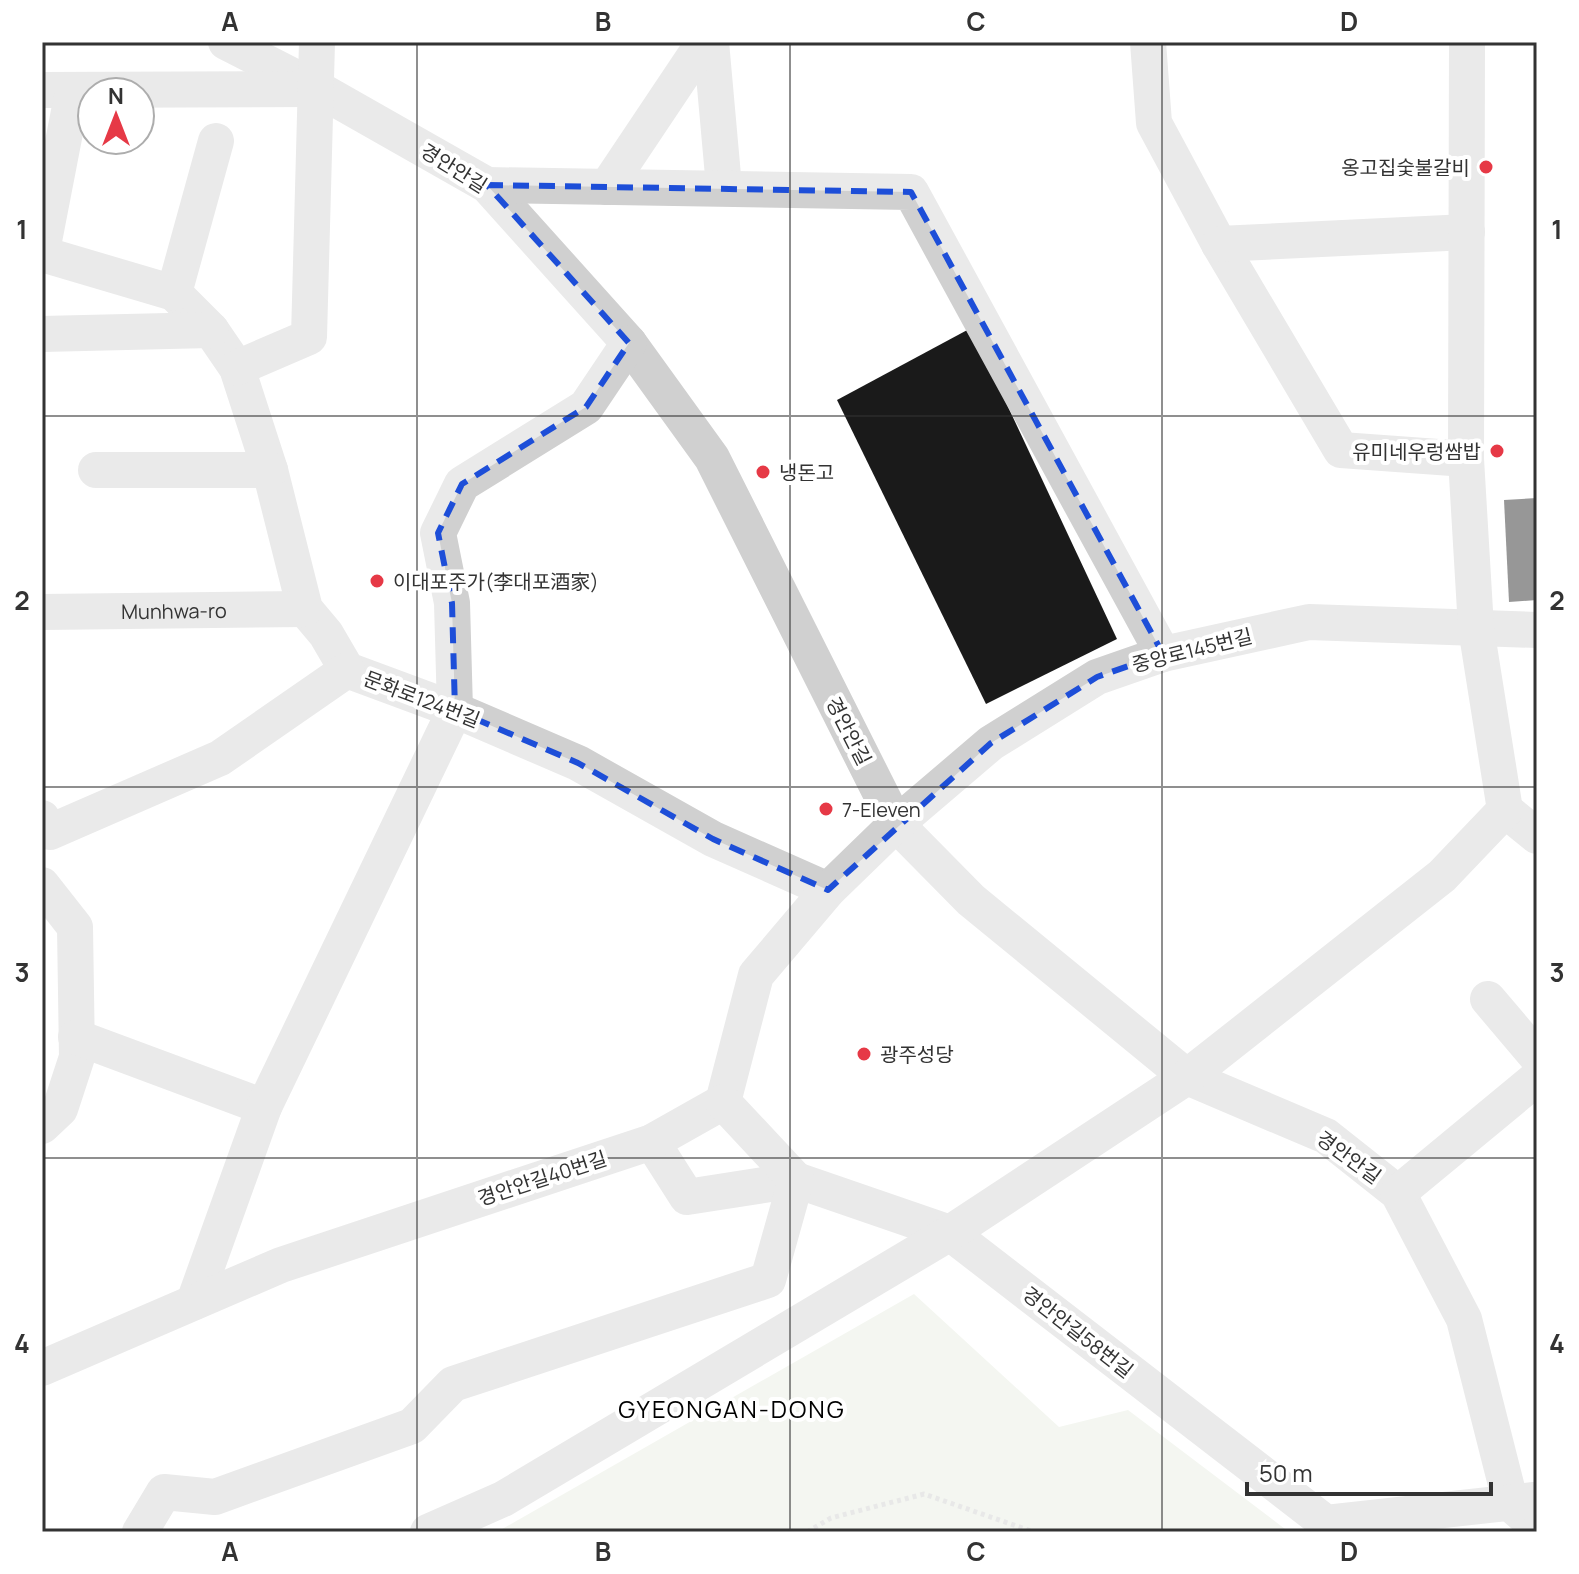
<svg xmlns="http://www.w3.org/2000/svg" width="1579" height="1574" viewBox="0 0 1579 1574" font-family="Manrope,'Noto Sans KR',sans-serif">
<rect width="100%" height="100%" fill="#fff"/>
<path fill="#e6ecdf" d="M 914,1294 L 1059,1427 L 1128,1410 L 1289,1532 L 497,1532 Z"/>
<g fill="#1a1a1a">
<path d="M 971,328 L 1117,639 L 986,704 L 837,400 Z"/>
<path d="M 1537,498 L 1537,600 L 1509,602 L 1504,500 Z"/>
</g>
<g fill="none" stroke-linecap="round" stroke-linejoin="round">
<path stroke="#cdcdcd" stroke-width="5" stroke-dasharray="4 4" stroke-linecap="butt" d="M 807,1532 L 831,1518 L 924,1494 L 1034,1532"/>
<g stroke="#d0d0d0" stroke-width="36">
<path d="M 226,42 L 318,89 L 487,185 L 629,343 L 712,458 L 896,824 L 971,900 L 1187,1077 L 1326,1136 L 1398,1193 L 1464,1319 L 1511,1504 L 1537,1527"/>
<path d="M 711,42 L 724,187"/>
<path d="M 1148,42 L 1154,123 L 1219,244 L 1341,450 L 1466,459"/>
<path d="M 42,90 L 313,89"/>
<path d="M 487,185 L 911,192 L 1163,654"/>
<path d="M 607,187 L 704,42"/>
<path d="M 1219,244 L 1467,232"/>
<path d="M 42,251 L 73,91"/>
<path d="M 42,254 L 174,293 L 211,330 L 237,368 L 270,470 L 305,609 L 326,634 L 347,670 L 455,710 L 578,763 L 713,839 L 828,890"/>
<path d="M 174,293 L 216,141"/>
<path d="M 42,334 L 211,330"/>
<path d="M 237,368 L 309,337 L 317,42"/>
<path d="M 96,470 L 270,470"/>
<path id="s1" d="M 42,612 L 305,609"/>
<path d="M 1505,810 L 1537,836"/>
<path d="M 42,818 L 50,832 L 220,758 L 347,670"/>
<path d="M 42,885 L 75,927 L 77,1057 L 60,1109 L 42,1126"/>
<path d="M 1488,999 L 1537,1057"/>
<path d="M 76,1037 L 264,1107"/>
<path d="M 652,1142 L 687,1197 L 796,1180 L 950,1233 L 1326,1523 L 1534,1500"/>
<path d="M 1398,1193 L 1537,1078"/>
<path d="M 194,1302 L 264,1107 L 455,710 L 452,603 L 438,533 L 462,484 L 586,407 L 629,343"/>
<path d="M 42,1368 L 281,1265 L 652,1142 L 723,1102 L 756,975 L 828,890 L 896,824 L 991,743 L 1097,677 L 1163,654 L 1309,622 L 1537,630"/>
<path d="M 140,1532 L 164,1492 L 215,1497 L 412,1426 L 453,1384 L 768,1280 L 796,1180 L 723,1102"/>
<path d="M 428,1532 L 503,1499 L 950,1233 L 1187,1077 L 1442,876 L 1505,810 L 1476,628 L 1466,459 L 1467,42"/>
</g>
</g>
<path d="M0 0H1579V1574H0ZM 487,185 L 911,192 L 1163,654 L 1097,677 L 991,743 L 828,890 L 713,839 L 578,763 L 455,710 L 452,603 L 438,533 L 462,484 L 586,407 L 629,343 Z" fill="#fff" fill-opacity=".55" fill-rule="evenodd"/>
<path fill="none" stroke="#1d4ed8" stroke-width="6" stroke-dasharray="16 10" stroke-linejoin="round" d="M 487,185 L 911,192 L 1163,654 L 1097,677 L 991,743 L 828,890 L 713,839 L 578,763 L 455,710 L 452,603 L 438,533 L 462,484 L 586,407 L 629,343 Z"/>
<path fill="none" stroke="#333" stroke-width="2" stroke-opacity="0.55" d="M 417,42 L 417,1532M 790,42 L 790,1532M 1162,42 L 1162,1532M 42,416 L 1537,416M 42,787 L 1537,787M 42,1158 L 1537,1158"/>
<g fill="#e63946" stroke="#fff" stroke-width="3">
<circle cx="1486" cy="167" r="8"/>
<circle cx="1497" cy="451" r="8"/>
<circle cx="763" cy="472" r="8"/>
<circle cx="377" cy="581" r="8"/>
<circle cx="826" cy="809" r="8"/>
<circle cx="864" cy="1054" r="8"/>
</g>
<g text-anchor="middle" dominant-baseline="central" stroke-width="8" stroke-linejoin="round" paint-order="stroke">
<g font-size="20" fill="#333" stroke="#fff" text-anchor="start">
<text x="1470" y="167" text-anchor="end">옹고집숯불갈비</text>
<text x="1481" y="451" text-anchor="end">유미네우렁쌈밥</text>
<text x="779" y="472">냉돈고</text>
<text x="393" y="581">이대포주가(李대포酒家)</text>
<text x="842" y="809">7-Eleven</text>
<text x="880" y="1054">광주성당</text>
</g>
<g font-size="20" fill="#333" stroke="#fff">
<text transform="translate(454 168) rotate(32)">경안안길</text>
<text stroke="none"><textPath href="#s1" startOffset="132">Munhwa-ro</textPath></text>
<text transform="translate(1192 650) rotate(-14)">중앙로145번길</text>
<text transform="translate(422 699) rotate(21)">문화로124번길</text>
<text transform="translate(849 731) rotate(63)">경안안길</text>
<text transform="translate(1349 1157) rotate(36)">경안안길</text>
<text transform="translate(542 1178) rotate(-18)">경안안길40번길</text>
<text transform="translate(1078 1332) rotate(38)">경안안길58번길</text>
</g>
<g font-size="24" letter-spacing="2" fill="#000" stroke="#fff">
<text x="732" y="1408">GYEONGAN-DONG</text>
</g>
</g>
<rect width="1579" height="1574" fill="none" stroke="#ffffff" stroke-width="88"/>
<g transform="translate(116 116)"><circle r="38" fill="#ffffff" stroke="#adadad" stroke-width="2"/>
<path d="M0-6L14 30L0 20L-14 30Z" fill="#e63946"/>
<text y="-12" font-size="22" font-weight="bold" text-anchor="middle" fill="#333333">N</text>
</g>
<path d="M1247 1482v12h244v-12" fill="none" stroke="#333333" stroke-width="4"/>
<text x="1259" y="1482" font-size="24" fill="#333333" stroke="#ffffff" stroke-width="6" paint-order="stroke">50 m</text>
<rect x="44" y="44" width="1491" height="1486" fill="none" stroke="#333" stroke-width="3"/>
<g font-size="26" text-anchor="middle" font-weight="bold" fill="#333">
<text x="230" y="31">A</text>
<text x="603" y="31">B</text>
<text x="976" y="31">C</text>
<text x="1349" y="31">D</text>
<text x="22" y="239">1</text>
<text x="1557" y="239">1</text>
<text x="22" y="610">2</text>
<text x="1557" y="610">2</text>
<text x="22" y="982">3</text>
<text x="1557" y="982">3</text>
<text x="22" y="1353">4</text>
<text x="1557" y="1353">4</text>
<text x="230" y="1561">A</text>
<text x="603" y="1561">B</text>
<text x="976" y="1561">C</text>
<text x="1349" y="1561">D</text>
</g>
</svg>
